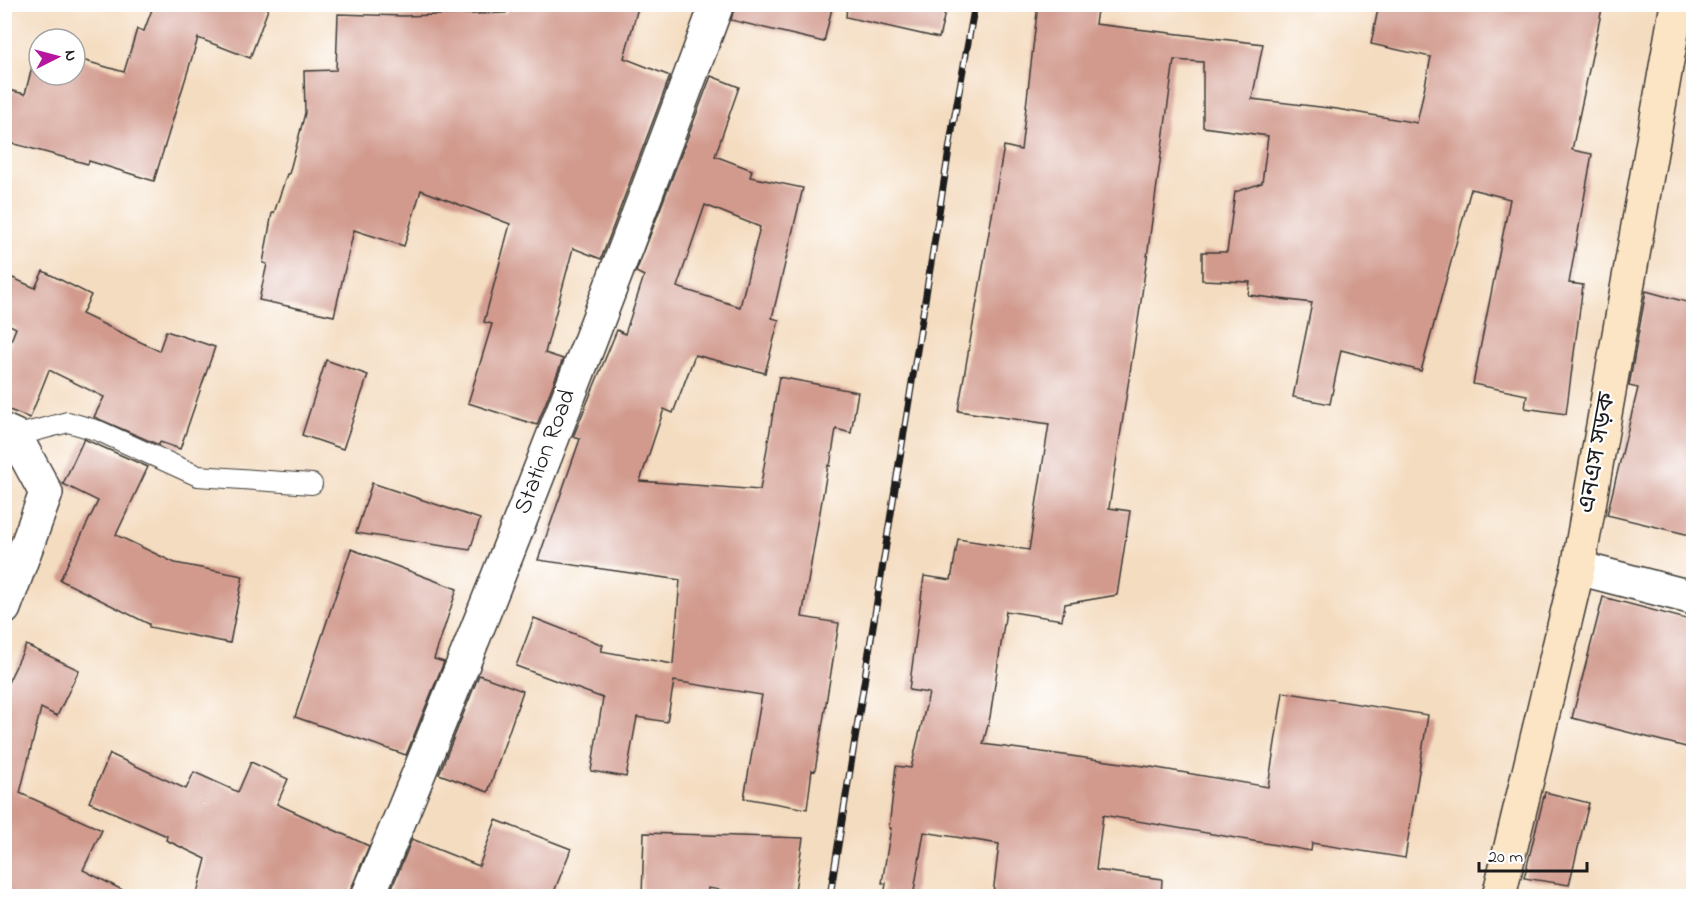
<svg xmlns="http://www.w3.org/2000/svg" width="1698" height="901" viewBox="0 0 1698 901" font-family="'Indie Flower','Noto Sans Bengali',sans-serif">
<rect width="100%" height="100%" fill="#fff"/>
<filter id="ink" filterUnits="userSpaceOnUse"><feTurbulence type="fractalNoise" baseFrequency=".0167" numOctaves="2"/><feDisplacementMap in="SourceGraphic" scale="12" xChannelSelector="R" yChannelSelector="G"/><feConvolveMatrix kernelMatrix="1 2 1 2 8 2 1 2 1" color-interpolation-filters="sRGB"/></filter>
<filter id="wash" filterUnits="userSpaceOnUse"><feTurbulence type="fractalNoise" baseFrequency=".008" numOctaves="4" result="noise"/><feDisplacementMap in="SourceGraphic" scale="24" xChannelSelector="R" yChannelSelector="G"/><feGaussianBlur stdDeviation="1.35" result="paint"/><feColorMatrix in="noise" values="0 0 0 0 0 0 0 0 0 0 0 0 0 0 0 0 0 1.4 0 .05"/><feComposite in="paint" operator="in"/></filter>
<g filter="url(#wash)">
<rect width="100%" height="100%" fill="#f4dcc0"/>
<g id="blocks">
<g fill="#d19a8d" fill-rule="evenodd">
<path d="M 154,4 L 270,4 L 250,58 L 198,38 L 154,181 L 89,161 L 88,164 L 4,141 L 4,89 L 25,94 L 37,48 L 39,48 L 39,75 L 75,75 L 75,58 L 124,72 L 137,29 L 144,31 Z"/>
<path d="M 509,4 L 639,4 L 624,58 L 670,76 L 601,259 L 573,248 L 545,353 L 563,359 L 537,425 L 468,403 L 492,324 L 484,322 L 510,224 L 421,190 L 404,246 L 354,230 L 334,316 L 259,300 L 267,264 L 263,263 L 272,213 L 274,213 L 287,174 L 289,174 L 305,113 L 304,71 L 336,70 L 338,14 L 403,16 L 506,13 Z"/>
<path d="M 735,4 L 833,4 L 824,42 L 731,20 Z"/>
<path d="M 847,4 L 947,4 L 939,38 L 846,17 Z"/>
<path d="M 1038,4 L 1098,4 L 1095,24 L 1263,44 L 1252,99 L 1337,109 L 1417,123 L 1431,57 L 1371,44 L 1379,4 L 1603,4 L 1572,150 L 1592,154 L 1569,283 L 1583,285 L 1566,414 L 1525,408 L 1527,395 L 1473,384 L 1510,199 L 1471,189 L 1421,371 L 1341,350 L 1330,404 L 1293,397 L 1312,303 L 1248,295 L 1250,282 L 1202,280 L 1202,252 L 1227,252 L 1235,192 L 1262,183 L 1268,136 L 1203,127 L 1203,62 L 1174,60 L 1141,301 L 1109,508 L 1130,511 L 1117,595 L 1065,604 L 1062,620 L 1006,611 L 990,717 L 983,744 L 1151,767 L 1268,787 L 1283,692 L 1428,715 L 1405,858 L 1312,843 L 1311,851 L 1103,815 L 1096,870 L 1162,879 L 1161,897 L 1008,897 L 993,894 L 999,844 L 924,832 L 913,897 L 884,897 L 886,883 L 882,883 L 891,828 L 889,828 L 896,766 L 911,768 L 929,693 L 909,690 L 924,576 L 951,580 L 958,539 L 1029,550 L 1049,424 L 958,411 L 1004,146 L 1021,150 Z"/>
<path d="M 711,76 L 739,87 L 715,156 L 752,170 L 750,177 L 803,188 L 772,318 L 779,320 L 765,373 L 695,355 L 673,413 L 664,409 L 640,481 L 760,490 L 779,377 L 858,392 L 851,433 L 836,429 L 830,466 L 828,465 L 802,617 L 839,623 L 815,771 L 812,770 L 807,809 L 744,798 L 762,695 L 674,681 L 667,722 L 637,717 L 626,777 L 591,771 L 603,698 L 516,666 L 534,618 L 603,645 L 601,651 L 673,664 L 680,580 L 538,560 L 580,439 L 573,437 L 617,330 L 625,334 L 644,276 L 636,272 ZM 705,205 L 760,227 L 740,307 L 677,287 Z"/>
<path d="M 43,271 L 91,295 L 82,314 L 159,351 L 166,331 L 215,347 L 180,449 L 160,442 L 159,445 L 94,417 L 104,397 L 49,370 L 30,418 L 4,408 L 4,358 L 16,328 L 4,322 L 4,274 L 35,288 Z"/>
<path d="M 1646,291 L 1694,304 L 1694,536 L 1607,515 L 1638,388 L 1629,386 Z"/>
<path d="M 326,360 L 368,375 L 343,449 L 302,435 Z"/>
<path d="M 84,439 L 148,467 L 116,535 L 175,563 L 243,576 L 230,643 L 149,627 L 149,624 L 60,580 L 98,501 L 63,484 Z"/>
<path d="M 372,483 L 480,519 L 470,550 L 356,533 Z"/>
<path d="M 351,549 L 457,589 L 434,659 L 444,662 L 406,755 L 295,717 Z"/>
<path d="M 1603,597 L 1694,621 L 1694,749 L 1572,718 Z"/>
<path d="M 26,645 L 79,670 L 57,716 L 41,708 L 20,793 L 102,830 L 83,870 L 136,897 L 4,897 L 4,691 Z"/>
<path d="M 479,675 L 523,691 L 488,792 L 439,774 Z"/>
<path d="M 110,754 L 186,789 L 194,772 L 238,792 L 251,762 L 288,779 L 277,804 L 369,846 L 351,889 L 350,897 L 196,897 L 206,859 L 166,840 L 167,836 L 89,802 Z"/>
<path d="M 1545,792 L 1589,803 L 1569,885 L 1524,878 Z"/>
<path d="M 496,820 L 571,849 L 552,897 L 388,897 L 412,839 L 479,866 Z"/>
<path d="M 644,833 L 803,838 L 794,897 L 767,897 L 708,888 L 708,897 L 642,897 Z"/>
</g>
</g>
</g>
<g filter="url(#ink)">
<use href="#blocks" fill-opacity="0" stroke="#3c3935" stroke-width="1.5"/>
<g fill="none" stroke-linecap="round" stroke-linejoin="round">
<defs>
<path id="service" d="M 15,436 L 68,422 L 99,431 L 198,476 L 312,484"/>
<g id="minor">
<path d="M 4,431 L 15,436 L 46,493 L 4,608"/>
<path d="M 1578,568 L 1694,598"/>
<path d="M 368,896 C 491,602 606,304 717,4"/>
</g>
<path id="secondary" d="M 1499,896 L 1578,568 L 1677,4"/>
</defs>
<use href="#service" stroke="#3c3935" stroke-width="22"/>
<use href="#minor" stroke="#3c3935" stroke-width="36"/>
<use href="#secondary" stroke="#3c3935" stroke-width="36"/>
<use href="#service" stroke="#fff" stroke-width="20"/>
<use href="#minor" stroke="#fff" stroke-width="33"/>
<use href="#secondary" stroke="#fce5c4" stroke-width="33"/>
<defs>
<path id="rail" d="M 830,896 L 953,125 L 975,4"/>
</defs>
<use href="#rail" stroke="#1c1c1c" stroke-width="7"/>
<use href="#rail" stroke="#fff" stroke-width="4.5" stroke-dasharray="14" stroke-linecap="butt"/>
</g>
</g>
<g text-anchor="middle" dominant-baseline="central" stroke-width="4.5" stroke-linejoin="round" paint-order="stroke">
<g font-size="24" fill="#1c1c1c" stroke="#fff">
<text transform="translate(546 452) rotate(-69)">Station Road</text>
<text transform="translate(1598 453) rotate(-80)">এনএস সড়ক</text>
</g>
</g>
<rect width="1698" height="901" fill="none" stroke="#fff" stroke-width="24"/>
<g transform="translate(57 57) rotate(84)"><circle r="28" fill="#ffffff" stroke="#a4a4a4" stroke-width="1.5"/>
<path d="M0-4.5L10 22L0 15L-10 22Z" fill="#b5179e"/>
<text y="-9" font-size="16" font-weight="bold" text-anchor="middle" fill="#1c1c1c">N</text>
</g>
<path d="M1479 862v9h108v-9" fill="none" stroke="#1c1c1c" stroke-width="3"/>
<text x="1488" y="862" font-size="18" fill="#1c1c1c" stroke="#ffffff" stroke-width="4.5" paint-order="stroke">20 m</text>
</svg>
